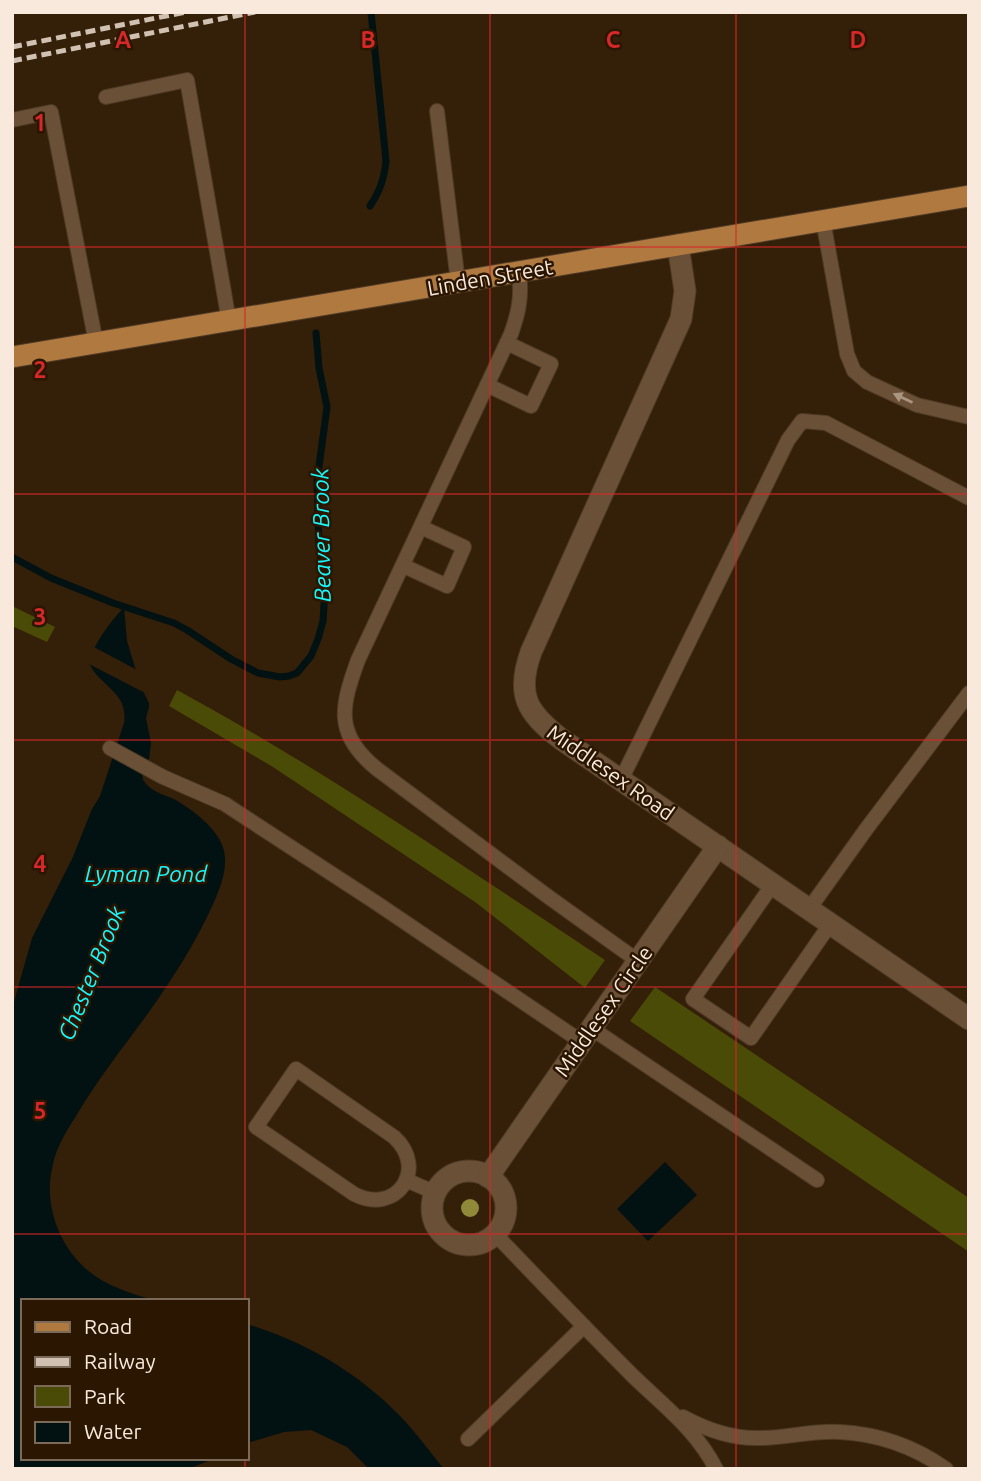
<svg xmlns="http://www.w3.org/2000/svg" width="981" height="1481" viewBox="0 0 981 1481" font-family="Ubuntu,sans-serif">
<rect width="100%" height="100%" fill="#341f08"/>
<g fill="#4a4b06">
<path d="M 12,606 L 55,627 L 47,642 L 12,626 Z"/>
<path d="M 177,690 C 325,770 464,867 605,960 L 585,988 L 475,902 L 273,767 L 169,706 Z"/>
<path d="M 655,987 L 969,1198 L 969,1252 L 630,1021 Z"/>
</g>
<g fill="#021111">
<path d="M 124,607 L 127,641 L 141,687 L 149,703 L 149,707 L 146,718 L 151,743 L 149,759 L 142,771 L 143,780 C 150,791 162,794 174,799 C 192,809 220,830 224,851 C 229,872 216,898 207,917 C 191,950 170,982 149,1012 C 124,1046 98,1079 76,1116 C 66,1132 55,1149 52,1169 C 47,1191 51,1215 61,1236 C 82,1278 116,1290 158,1301 L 23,1301 L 23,1458 L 216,1458 L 188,1469 L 12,1469 L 12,1009 L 32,938 L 72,859 L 92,809 L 100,796 L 124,723 C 129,692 99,686 89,663 C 95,641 109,624 124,607 Z"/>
<path d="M 665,1162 L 697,1195 L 648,1241 L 617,1209 Z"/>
<path d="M 247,1324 C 305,1342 356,1371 399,1415 C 415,1431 429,1451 444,1469 L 369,1469 L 347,1447 L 311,1430 L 284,1432 L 247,1443 Z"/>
</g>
<path fill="#341f08" d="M 92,646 L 141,672 L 144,686 L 149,695 L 85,662 Z"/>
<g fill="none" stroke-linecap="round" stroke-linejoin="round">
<g stroke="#021111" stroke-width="7">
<path d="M 370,206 C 380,191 384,179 386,161 L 371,12"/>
<path d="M 12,557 L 51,578 L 113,603 L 174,623 L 187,630 L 231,659 L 258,673 L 280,677 L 289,676 L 297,673 L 311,656 L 318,639 L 323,621 L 325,590 L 319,545 L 317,481 L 327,407 L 319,368 L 316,333"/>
</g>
<defs>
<g id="lane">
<path d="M 106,97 L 187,80 L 229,321"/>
<path d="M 437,111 L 458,282"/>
<path d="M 12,120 L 51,112 L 96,343"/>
<path d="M 823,220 L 847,354 L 854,371 L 867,382 L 917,405 L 969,417"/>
<path d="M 519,272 C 522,295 519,312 511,334 L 358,660 C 341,707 334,734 377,769 L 550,898 L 638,961"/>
<path d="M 487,385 L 531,406 L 551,364 L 507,343"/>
<path d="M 404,566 L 447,586 L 464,547 L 421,527"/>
<path d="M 110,748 L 163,777 L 225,804 L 237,812 L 375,902 L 582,1042"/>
<path d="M 621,780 L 788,440 L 802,421 L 826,423 L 969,498"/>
<path d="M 773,884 L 693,999 L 751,1038 L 831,923"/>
<path d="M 809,909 L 867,828 L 969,693"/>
<path d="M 591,1028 L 817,1180"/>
<path d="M 296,1069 L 394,1137 C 429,1169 396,1216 354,1194 L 256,1127 Z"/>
<path d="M 406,1180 L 436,1193"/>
<path d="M 495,1234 C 541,1282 587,1330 634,1377 C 664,1406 697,1431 716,1469"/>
<path d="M 683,1417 C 707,1430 733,1439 760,1438 C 787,1438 813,1430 840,1432 C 878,1434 915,1447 946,1469"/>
<path d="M 468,1439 L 584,1326"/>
</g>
<g id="street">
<path d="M 678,245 L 685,291 L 681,319 L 531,652 C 516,694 526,712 561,739 L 969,1019"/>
<circle cx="469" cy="1208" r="37"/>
<path d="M 488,1177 L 718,846"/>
</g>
<path id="primary" d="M 12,357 L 969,196"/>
</defs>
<use href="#lane" stroke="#4f3b26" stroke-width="16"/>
<use href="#street" stroke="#4f3b26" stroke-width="23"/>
<use href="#primary" stroke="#4f3b26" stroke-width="23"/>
<use href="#lane" stroke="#6a5036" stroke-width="14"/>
<use href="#street" stroke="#6a5036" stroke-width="21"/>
<use href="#primary" stroke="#b07940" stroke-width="21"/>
<g stroke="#d1c1b2" stroke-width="5" stroke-dasharray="10 5" stroke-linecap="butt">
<path d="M 12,47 L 186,12"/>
<path d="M 12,61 L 255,12"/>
</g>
</g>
<circle fill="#908939" cx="470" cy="1208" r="9"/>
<defs><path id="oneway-solid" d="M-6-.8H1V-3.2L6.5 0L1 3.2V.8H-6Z" transform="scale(1.75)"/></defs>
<use fill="#aa9581" href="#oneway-solid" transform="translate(903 398) rotate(-155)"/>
<path fill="none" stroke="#d62828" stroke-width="2" stroke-opacity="0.55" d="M 245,12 L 245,1301M 490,12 L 490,1469M 736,12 L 736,1469M 12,247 L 969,247M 12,494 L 969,494M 12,740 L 969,740M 12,987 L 969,987M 12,1234 L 969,1234M 245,1458 L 245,1469"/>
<g text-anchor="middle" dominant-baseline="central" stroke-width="5" stroke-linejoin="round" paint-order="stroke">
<g font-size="21" fill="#f8e9dc" stroke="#2a1601">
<text transform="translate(490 277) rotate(-10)">Linden Street</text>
<text transform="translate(611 772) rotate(35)">Middlesex Road</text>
<text transform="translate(603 1011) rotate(-55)">Middlesex Circle</text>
</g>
<g font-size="23" font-style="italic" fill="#19f5fa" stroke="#2a1601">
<text transform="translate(321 535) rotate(-91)">Beaver Brook</text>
<text x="146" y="873">Lyman Pond</text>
<text transform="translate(91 973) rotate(-68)">Chester Brook</text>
</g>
</g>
<g font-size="23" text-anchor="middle" font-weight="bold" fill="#d62828" stroke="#2a1601" stroke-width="5" stroke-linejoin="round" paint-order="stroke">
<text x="123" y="48">A</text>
<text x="368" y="48">B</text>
<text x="613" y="48">C</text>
<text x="858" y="48">D</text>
<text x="40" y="131">1</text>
<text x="40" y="378">2</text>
<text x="40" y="625">3</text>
<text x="40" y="872">4</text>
<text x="40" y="1119">5</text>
</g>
<rect width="981" height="1481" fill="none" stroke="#f8e9dc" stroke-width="28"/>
<rect x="21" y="1299" width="228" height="161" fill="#2a1601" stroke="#7c6a59" stroke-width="2"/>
<rect x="35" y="1322" width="35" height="10" fill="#b07940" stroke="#7c6a59" stroke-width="2"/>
<text x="84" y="1334" font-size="21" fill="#f8e9dc">Road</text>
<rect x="35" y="1357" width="35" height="10" fill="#d1c1b2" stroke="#7c6a59" stroke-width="2"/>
<text x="84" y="1369" font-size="21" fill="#f8e9dc">Railway</text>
<rect x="35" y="1386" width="35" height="21" fill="#4a4b06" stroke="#7c6a59" stroke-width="2"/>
<text x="84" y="1404" font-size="21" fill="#f8e9dc">Park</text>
<rect x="35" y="1422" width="35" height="21" fill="#021111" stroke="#7c6a59" stroke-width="2"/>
<text x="84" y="1439" font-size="21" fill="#f8e9dc">Water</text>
</svg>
